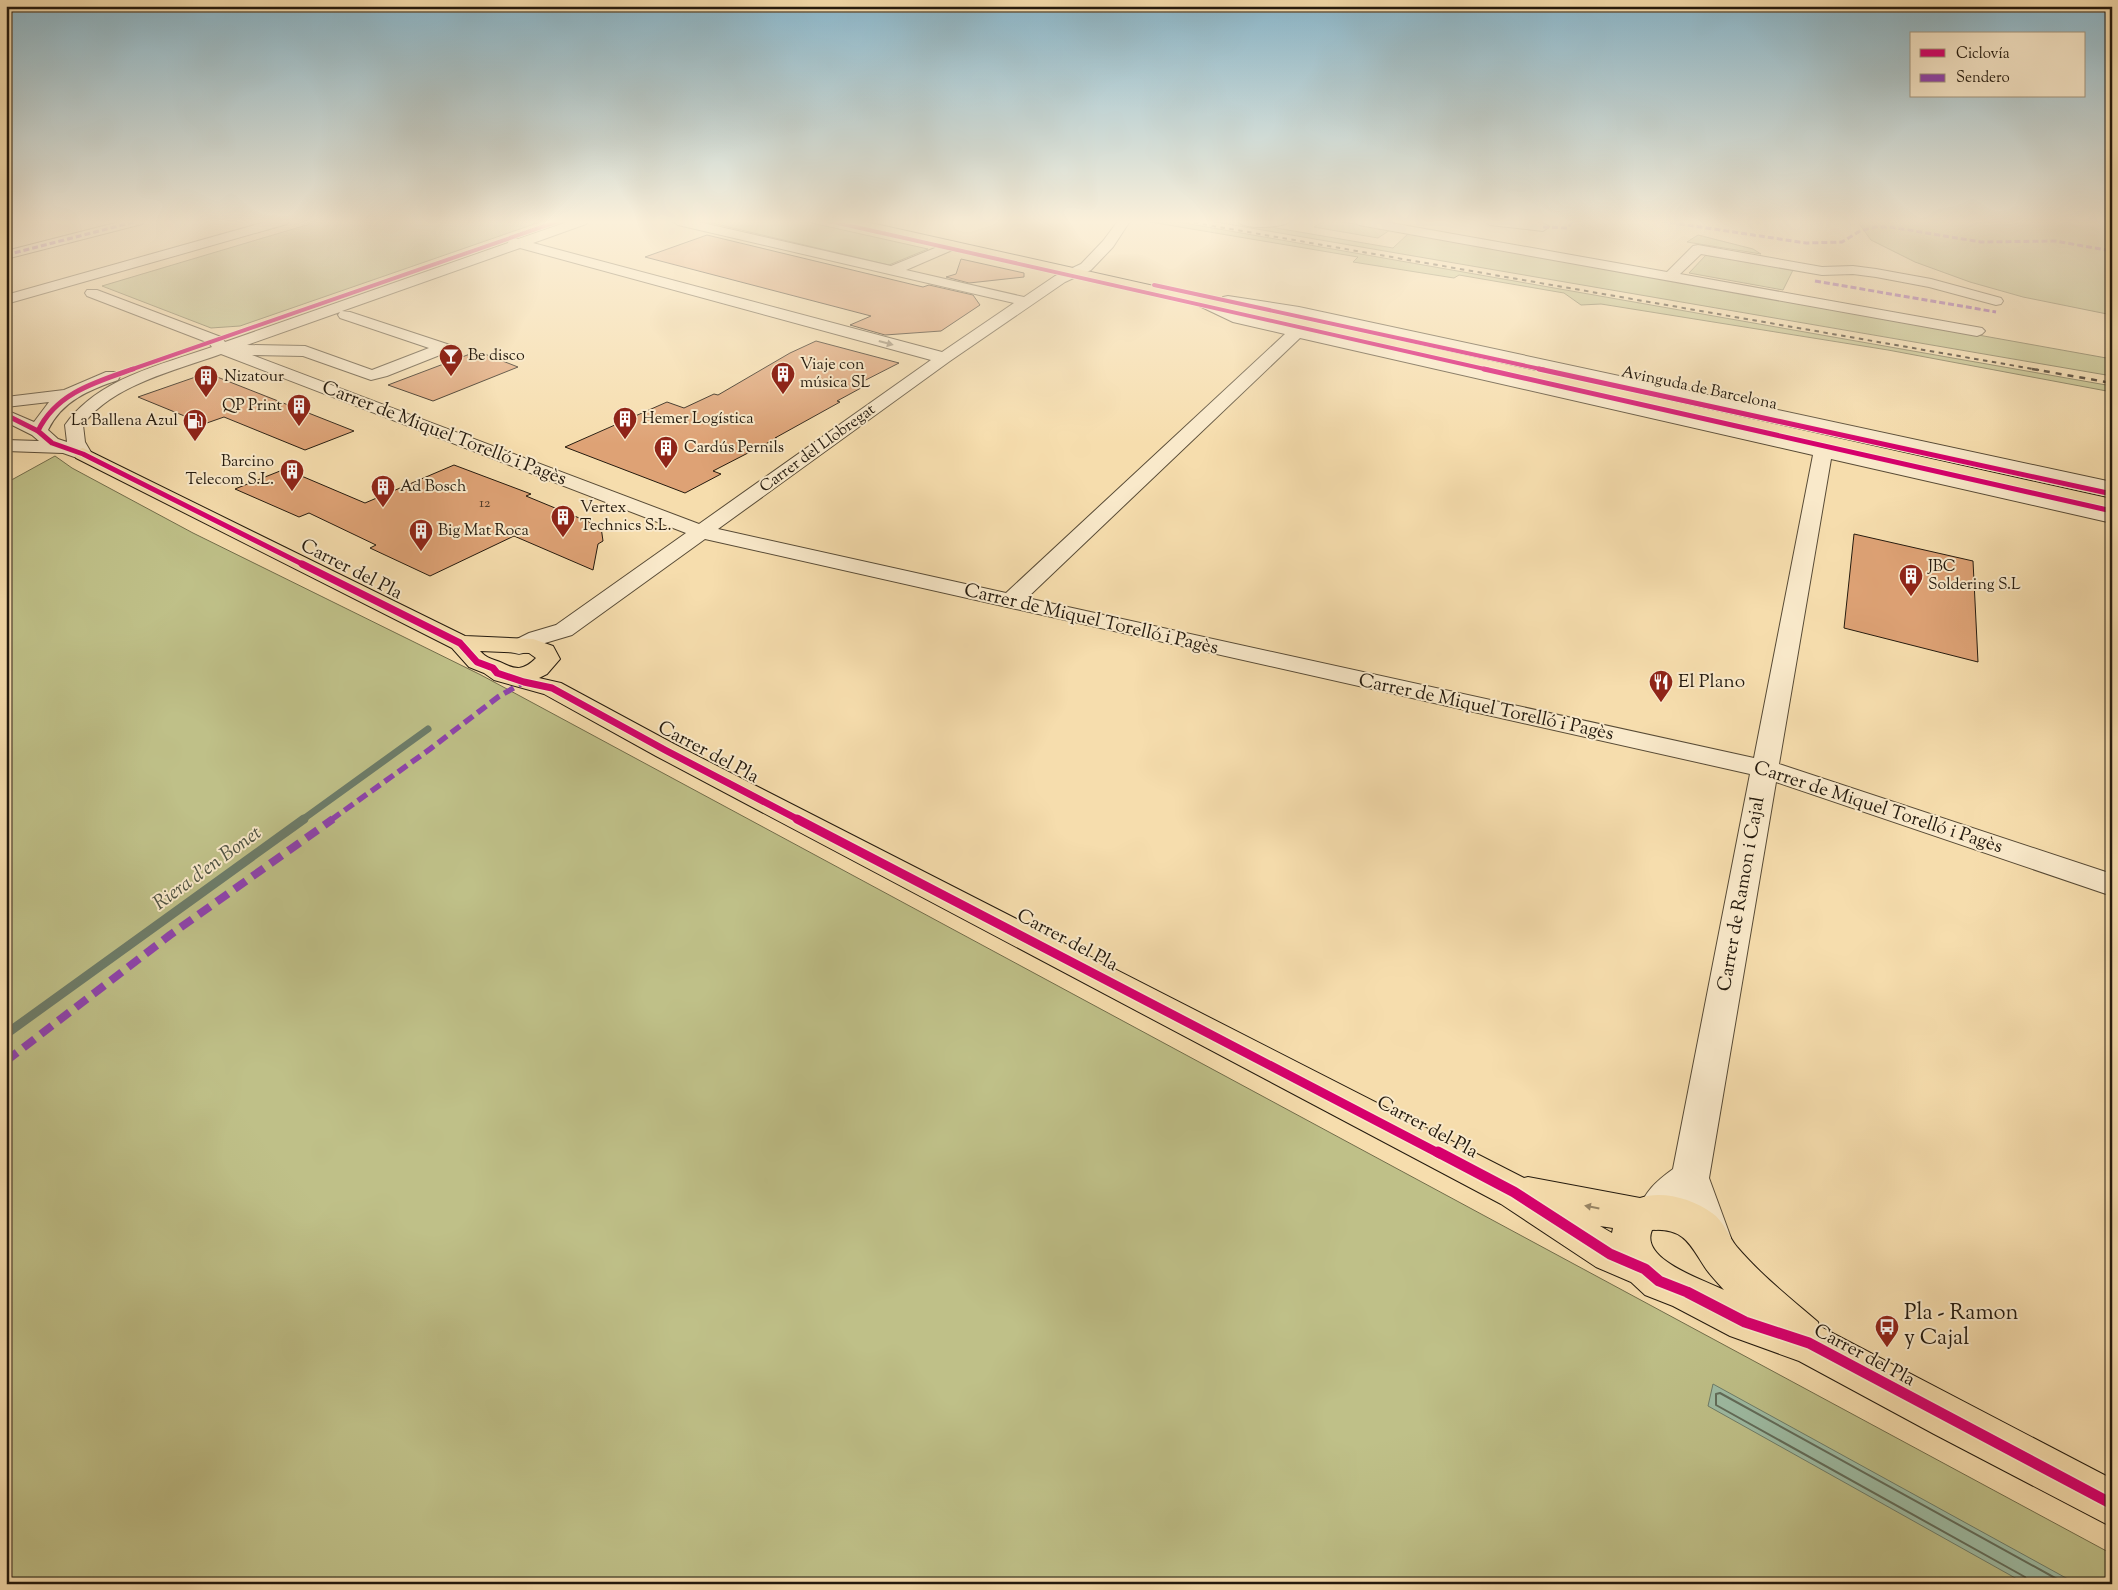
<svg xmlns="http://www.w3.org/2000/svg" width="2118" height="1590" viewBox="0 0 2118 1590" font-family="'Sorts Mill Goudy',serif">
<rect width="100%" height="100%" fill="#f6ddad"/>
<filter id="stains"><feTurbulence type="fractalNoise" baseFrequency=".004" numOctaves="4"/><feColorMatrix values="0 0 0 0 .2 0 0 0 0 .09 0 0 0 0 .02 0 0 0 .5 -.17"/></filter>
<radialGradient id="worn" r=".72"><stop offset=".6" stop-color="#630" stop-opacity="0"/><stop offset="1" stop-color="#630" stop-opacity=".3"/></radialGradient>
<g fill="#bfc088" stroke="#726d4b">
<path d="M 320,221 L 543,221 L 240,326 L 211,328 L 102,286 Z"/>
<path d="M 703,221 L 803,221 L 928,249 L 889,265 Z"/>
<path d="M 1144,221 L 1173,221 L 2112,386 L 2112,392 L 1888,350 L 1601,304 L 1581,305 L 1564,293 L 1459,275 L 1454,278 L 1353,262 L 1358,257 Z"/>
<path d="M 1210,221 L 1235,221 L 1393,248 L 1409,233 L 2112,359 L 2112,376 Z"/>
<path d="M 1324,221 L 1337,221 L 1390,230 L 1378,238 L 1314,227 Z"/>
<path d="M 1857,221 L 2112,221 L 2112,315 L 2023,297 L 1970,282 L 1915,262 L 1871,240 Z"/>
<path d="M 1698,235 L 1753,249 L 1761,254 L 1687,242 Z"/>
<path d="M 1706,255 L 1793,270 L 1783,290 L 1689,273 Z"/>
<path d="M 55,456 L 72,468 L 193,533 L 481,675 L 2112,1554 L 2112,1584 L 6,1584 L 6,483 Z"/>
</g>
<path fill="#9ebda5" stroke="#6d7c69" d="M 1713,1384 L 2077,1584 L 2026,1584 L 1708,1406 Z"/>
<g fill="none" stroke-linecap="round" stroke-linejoin="round">
<path stroke="#616c5a" stroke-width="2" d="M 2028,1584 L 2025,1577 L 1716,1405 L 1716,1394 L 1720,1393 L 2066,1584"/>
<path stroke="#6d7c69" stroke-width="7" d="M 302,820 L 428,729"/>
<path stroke="#6d7c69" stroke-width="9" d="M 6,1034 L 304,819"/>
</g>
<g fill="#dea275" stroke="#241a0e">
<path d="M 707,235 L 923,287 L 929,285 L 973,295 L 980,305 L 941,331 L 885,335 L 850,325 L 871,316 L 645,257 Z"/>
<path d="M 961,259 L 1024,273 L 1024,277 L 969,283 L 946,277 L 956,274 Z"/>
<path d="M 816,341 L 899,363 L 854,386 L 861,388 L 837,401 L 840,402 L 775,438 L 777,438 L 713,471 L 721,474 L 685,493 L 565,447 L 667,402 L 684,408 L 714,394 L 718,395 L 790,353 Z"/>
<path d="M 482,353 L 518,367 L 433,401 L 388,385 L 470,354 Z"/>
<path d="M 207,373 L 273,399 L 354,431 L 305,450 L 224,417 L 204,424 L 138,397 Z"/>
<path d="M 454,465 L 531,494 L 526,496 L 601,527 L 603,541 L 598,544 L 593,570 L 514,536 L 430,576 L 370,548 L 376,545 L 309,513 L 299,517 L 235,489 L 285,469 L 365,503 Z"/>
<path d="M 1854,534 L 1973,561 L 1978,662 L 1844,628 Z"/>
</g>
<g fill="none" stroke-linecap="round" stroke-linejoin="round">
<defs>
<g id="minor">
<path d="M 123,221 L 144,221 L 142,224 L 6,259 L 6,251 Z"/>
<path d="M 269,221 L 289,221 L 287,224 L 6,304 L 6,295 Z"/>
<path d="M 570,221 L 588,221 L 586,224 L 533,243 L 942,352 L 1014,303 L 678,225 L 672,221 L 694,221 L 891,266 L 952,241 L 959,245 L 957,248 L 906,270 L 1024,297 L 1055,276 L 1081,264 L 1103,241 L 1118,221 L 1130,221 L 1113,247 L 1091,270 L 1065,282 L 950,361 L 718,529 L 1006,593 L 1285,334 L 1233,322 L 1191,302 L 1189,299 L 1191,296 L 1196,295 L 1243,316 L 2112,511 L 2112,523 L 1831,459 L 1779,764 L 2112,874 L 2112,896 L 1776,782 L 1709,1178 L 1731,1238 L 1725,1251 L 1711,1256 L 1697,1251 L 1681,1208 L 1670,1224 L 1656,1230 L 1642,1224 L 1637,1212 C 1646,1191 1655,1182 1673,1169 L 1750,774 L 705,539 L 572,635 L 545,643 L 527,652 L 519,654 L 511,652 L 507,647 L 511,642 L 529,633 L 556,625 L 686,533 L 221,354 C 177,370 111,385 83,425 L 85,442 L 92,454 L 90,458 L 83,460 L 63,453 L 6,451 L 6,440 L 39,441 L 32,435 L 6,422 L 6,410 L 34,422 L 49,402 L 6,407 L 6,397 L 64,390 L 106,372 L 118,372 L 120,376 L 118,380 C 89,390 62,401 48,430 L 58,439 L 67,442 L 65,425 C 98,378 161,365 212,347 L 209,343 L 87,296 L 85,293 L 87,290 L 97,290 L 221,337 L 225,342 L 508,243 L 509,239 L 518,239 ZM 520,248 L 931,360 L 699,524 L 252,355 L 303,356 L 371,380 L 387,376 L 450,351 L 452,348 L 450,345 L 350,312 L 342,311 ZM 340,312 L 338,315 L 340,318 L 429,348 L 372,370 L 305,346 L 247,345 ZM 1300,338 L 1813,455 L 1754,758 L 1027,598 Z"/>
<path d="M 1237,221 L 1288,221 L 1286,224 C 1274,227 1246,230 1237,221 Z"/>
<path d="M 1353,221 L 1380,221 L 1667,272 L 1693,246 L 1698,245 L 1822,267 L 1853,266 L 1876,269 L 1931,279 L 2001,298 L 2003,301 L 2001,304 L 1996,305 L 1929,287 L 1876,277 L 1853,274 L 1822,275 L 1701,254 L 1680,274 L 1982,328 L 1985,331 L 1982,334 L 1977,336 L 1359,225 Z"/>
<path d="M 1484,221 C 1498,221 1540,217 1549,227 L 1543,231 L 1490,225 Z"/>
<path d="M 1228,296 L 1299,307 L 2112,482 L 2112,494 L 1299,315 L 1223,303 L 1221,300 L 1223,297 Z"/>
</g>
<g id="major">
<path d="M 839,221 L 862,221 L 2112,499 L 2112,511 L 845,225 Z"/>
<path d="M 83,448 L 465,636 L 533,639 L 553,646 L 560,659 L 547,674 L 539,678 L 561,683 L 674,744 L 1524,1178 L 1528,1177 L 1640,1198 C 1662,1190 1693,1199 1712,1213 C 1724,1221 1728,1236 1737,1247 C 1761,1275 1790,1298 1818,1322 L 1819,1326 L 2112,1479 L 2112,1527 L 1934,1434 L 1799,1361 L 1730,1336 L 1673,1306 L 1645,1295 L 1631,1282 L 1596,1267 L 1501,1204 L 656,756 L 544,694 L 494,680 L 484,673 L 469,667 L 452,648 L 76,458 L 74,454 L 76,450 ZM 480,651 L 529,653 L 536,658 C 523,671 516,670 500,662 C 492,659 486,658 480,651 ZM 1600,1226 L 1613,1228 L 1612,1233 ZM 1652,1230 C 1685,1228 1690,1245 1706,1269 C 1711,1276 1718,1283 1724,1290 C 1705,1280 1639,1260 1652,1230 Z"/>
</g>
</defs>
<use href="#minor" stroke="#584b36" stroke-width="2"/>
<use href="#major" stroke="#241a0e" stroke-width="2"/>
<use href="#minor" fill="#f9e9ca" fill-rule="evenodd"/>
<use href="#major" fill="#f6ddad" fill-rule="evenodd"/>
<path stroke="#241a0e" stroke-width="2" stroke-dasharray="4.5 4.5" stroke-linecap="butt" d="M 1185,221 L 2039,370"/>
<path stroke="#241a0e" stroke-width="2.5" stroke-dasharray="6 6" stroke-linecap="butt" d="M 2032,369 L 2112,383"/>
<g stroke="#8e44ad" stroke-width="3" stroke-dasharray="6 3" stroke-linecap="butt">
<path d="M 1661,221 L 1806,243 L 1842,242 L 1860,231 L 1875,227 L 1890,227 L 1981,242 L 2055,241 L 2112,251"/>
<path d="M 1543,227 L 1568,228 L 1572,221"/>
<path d="M 6,255 L 138,221"/>
<path d="M 1815,281 L 1996,312"/>
</g>
<path stroke="#8e44ad" stroke-width="5.5" stroke-dasharray="11 5.5" stroke-linecap="butt" d="M 331,820 L 430,749 L 498,697 L 524,682"/>
<path stroke="#8e44ad" stroke-width="8" stroke-dasharray="14 8" stroke-linecap="butt" d="M 6,1061 L 170,935 L 333,819"/>
<defs>
<g id="cycleway-far4">
<path d="M 829,221 L 1489,370"/>
<path d="M 1154,285 L 1545,370"/>
<path d="M 130,370 L 559,221"/>
</g>
<g id="cycleway-far3">
<path d="M 1484,369 L 2112,511"/>
<path d="M 1539,369 L 2112,494"/>
<path d="M 6,415 L 38,431 L 52,443 L 83,454 L 304,565"/>
<path d="M 38,431 C 56,393 96,382 133,369"/>
</g>
<path id="cycleway-far2" d="M 302,564 L 460,643 L 477,662 L 493,668 L 497,673 L 524,682 L 552,688 L 665,750 L 799,820"/>
<path id="cycleway-far1" d="M 797,819 L 1440,1154"/>
<path id="cycleway" d="M 1438,1152 L 1514,1192 L 1610,1254 L 1645,1269 L 1659,1281 L 1687,1292 L 1745,1322 L 1809,1343 L 2112,1504"/>
</defs>
<use href="#cycleway-far4" stroke="#f9e9ca" stroke-width="5.5"/>
<use href="#cycleway-far3" stroke="#f9e9ca" stroke-width="7"/>
<use href="#cycleway-far2" stroke="#f9e9ca" stroke-width="9"/>
<use href="#cycleway-far1" stroke="#f9e9ca" stroke-width="12"/>
<use href="#cycleway" stroke="#f9e9ca" stroke-width="14"/>
<use href="#cycleway-far4" stroke="#d6006c" stroke-width="4"/>
<use href="#cycleway-far3" stroke="#d6006c" stroke-width="5"/>
<use href="#cycleway-far2" stroke="#d6006c" stroke-width="7"/>
<use href="#cycleway-far1" stroke="#d6006c" stroke-width="9"/>
<use href="#cycleway" stroke="#d6006c" stroke-width="11"/>
</g>
<defs><path id="oneway-solid" d="M-6-.8H1V-3.2L6.5 0L1 3.2V.8H-6Z" transform="scale(1.25)"/></defs>
<use fill="#998c75" href="#oneway-solid" transform="translate(886 343) rotate(15)"/>
<use fill="#988565" href="#oneway-solid" transform="translate(1592 1207) rotate(-169)"/>
<linearGradient id="sky" x2="0" y2="1"><stop stop-color="#8ab8cd"/><stop offset="0.5" stop-color="#fbf0da"/><stop offset="1" stop-color="#fbf0da" stop-opacity="0"/></linearGradient>
<rect width="2118" height="444" fill="url(#sky)"/>
<defs>
<symbol id="bar-pin" viewBox="-11 -11 22 30"><path d="M0 17L-7.5 6A9.5 9.5 0 1 1 7.5 6Z" fill="#8f2418" stroke="#f9e9ca"/><path d="M-6-5H6L.8 .8V4.5H3.5V6h-7V4.5H-.8V.8Z" fill="#fff"/></symbol>
<symbol id="building-pin" viewBox="-11 -11 22 30"><path d="M0 17L-7.5 6A9.5 9.5 0 1 1 7.5 6Z" fill="#8f2418" stroke="#f9e9ca"/><path d="M-4-6H4V6H1V3H-1V6H-4ZM-2.5-4.3h1.7v1.8h-1.7ZM.8-4.3h1.7v1.8H.8ZM-2.5-1h1.7V.8h-1.7ZM.8-1h1.7V.8H.8Z" fill="#fff"/></symbol>
<symbol id="fuel-pin" viewBox="-11 -11 22 30"><path d="M0 17L-7.5 6A9.5 9.5 0 1 1 7.5 6Z" fill="#8f2418" stroke="#f9e9ca"/><path d="M-5.5-6h7V0h2V4h1.3V-2.5L3-4.5l.8-.8L6-3V5H2.5V1h-1V6h-7ZM-4.2-4.7v3.2H.2V-4.7Z" fill="#fff"/></symbol>
<symbol id="restaurant-pin" viewBox="-11 -11 22 30"><path d="M0 17L-7.5 6A9.5 9.5 0 1 1 7.5 6Z" fill="#8f2418" stroke="#f9e9ca"/><path d="M-5-6h1v4h1v-4h1v4h1v-4h1v5L-1.5 .5V6h-2V.5L-5-1ZM5-6V6H3V1.5H1.5Q1.5-4 5-6Z" fill="#fff"/></symbol>
<symbol id="bus-pin" viewBox="-11 -11 22 30"><path d="M0 17L-7.5 6A9.5 9.5 0 1 1 7.5 6Z" fill="#8f2418" stroke="#f9e9ca"/><path d="M-5-6H5V4H4V6H2V4H-2V6H-4V4H-5ZM-3.5-4V0h7V-4ZM-3.5 1.2v1.5H-2V1.2ZM2 1.2v1.5H3.5V1.2Z" fill="#fff"/></symbol>
</defs>
<g fill-rule="evenodd">
<use href="#bar-pin" x="437" y="342" width="28" height="38"/>
<use href="#building-pin" x="769" y="360" width="28" height="38"/>
<use href="#building-pin" x="192" y="363" width="28" height="38"/>
<use href="#building-pin" x="285" y="392" width="28" height="38"/>
<use href="#building-pin" x="611" y="405" width="28" height="38"/>
<use href="#fuel-pin" x="181" y="407" width="28" height="38"/>
<use href="#building-pin" x="652" y="434" width="28" height="38"/>
<use href="#building-pin" x="278" y="457" width="28" height="38"/>
<use href="#building-pin" x="369" y="473" width="28" height="38"/>
<use href="#building-pin" x="549" y="503" width="28" height="38"/>
<use href="#building-pin" x="407" y="517" width="28" height="38"/>
<use href="#building-pin" x="1897" y="562" width="28" height="38"/>
<use href="#restaurant-pin" x="1647" y="668" width="28" height="38"/>
<use href="#bus-pin" x="1873" y="1313" width="28" height="38"/>
</g>
<g text-anchor="middle" dominant-baseline="central" stroke-width="4" stroke-linejoin="round" paint-order="stroke">
<g font-size="14" fill="#523c28">
<text x="485" y="504">12</text>
</g>
<g font-size="16" fill="#241a0e" stroke="#f9e9ca" text-anchor="start">
<text x="468" y="356">Be disco</text>
<text x="800" y="365">Viaje con<tspan x="800" dy="18">música SL</tspan></text>
<text x="224" y="377">Nizatour</text>
<text x="282" y="406" text-anchor="end">QP Print</text>
<text x="642" y="419">Hemer Logística</text>
<text x="178" y="421" text-anchor="end">La Ballena Azul</text>
<text x="684" y="448">Cardús Pernils</text>
<text x="274" y="462" text-anchor="end">Barcino<tspan x="274" dy="18">Telecom S.L.</tspan></text>
<text x="400" y="487">Ad Bosch</text>
<text x="580" y="508">Vertex<tspan x="580" dy="18">Technics S.L.</tspan></text>
<text x="438" y="531">Big Mat Roca</text>
<text x="1928" y="567">JBC<tspan x="1928" dy="18">Soldering S.L</tspan></text>
</g>
<g font-size="16" fill="#241a0e" stroke="#f9e9ca">
<text transform="translate(1699 389) rotate(12)">Avinguda de Barcelona</text>
<text transform="translate(818 449) rotate(-36)">Carrer del Llobregat</text>
</g>
<g font-size="19" fill="#241a0e" stroke="#f9e9ca">
<text transform="translate(444 434) rotate(21)">Carrer de Miquel Torelló i Pagès</text>
<text transform="translate(351 570) rotate(27)">Carrer del Pla</text>
<text transform="translate(1091 620) rotate(13)">Carrer de Miquel Torelló i Pagès</text>
<text transform="translate(1486 708) rotate(12)">Carrer de Miquel Torelló i Pagès</text>
<text transform="translate(708 753) rotate(28)">Carrer del Pla</text>
<text transform="translate(1878 808) rotate(18)">Carrer de Miquel Torelló i Pagès</text>
<text transform="translate(1742 894) rotate(-80)">Carrer de Ramon i Cajal</text>
<text transform="translate(1067 941) rotate(28)">Carrer del Pla</text>
<text transform="translate(1427 1128) rotate(28)">Carrer del Pla</text>
<text transform="translate(1864 1356) rotate(28)">Carrer del Pla</text>
</g>
<g font-size="19" fill="#241a0e" stroke="#f9e9ca" text-anchor="start">
<text x="1678" y="682">El Plano</text>
</g>
<g font-size="20" font-style="italic" fill="#4f5343" stroke="#f9e9ca">
<text transform="translate(208 869) rotate(-36)">Riera d'en Bonet</text>
</g>
<g font-size="22" fill="#241a0e" stroke="#f9e9ca" text-anchor="start">
<text x="1904" y="1314">Pla - Ramon<tspan x="1904" dy="25">y Cajal</tspan></text>
</g>
</g>
<rect width="2118" height="1590" fill="none" stroke="#f6ddad" stroke-width="25"/>
<rect x="8" y="8" width="2103" height="1575" fill="none" stroke="#241a0e" stroke-width="2.5"/>
<rect x="12" y="12" width="2093" height="1565" fill="none" stroke="#241a0e"/>
<rect x="1910" y="32" width="175" height="65" fill="#f9e9ca" stroke="#a4967f"/>
<rect x="1920" y="49" width="25" height="8" fill="#d6006c" stroke="#a4967f"/>
<text x="1956" y="58" font-size="15" fill="#241a0e">Ciclovía</text>
<rect x="1920" y="74" width="25" height="8" fill="#8e44ad" stroke="#a4967f"/>
<text x="1956" y="82" font-size="15" fill="#241a0e">Sendero</text>
<rect width="100%" height="100%" filter="url(#stains)"/>
<rect width="100%" height="100%" fill="url(#worn)"/>
</svg>
